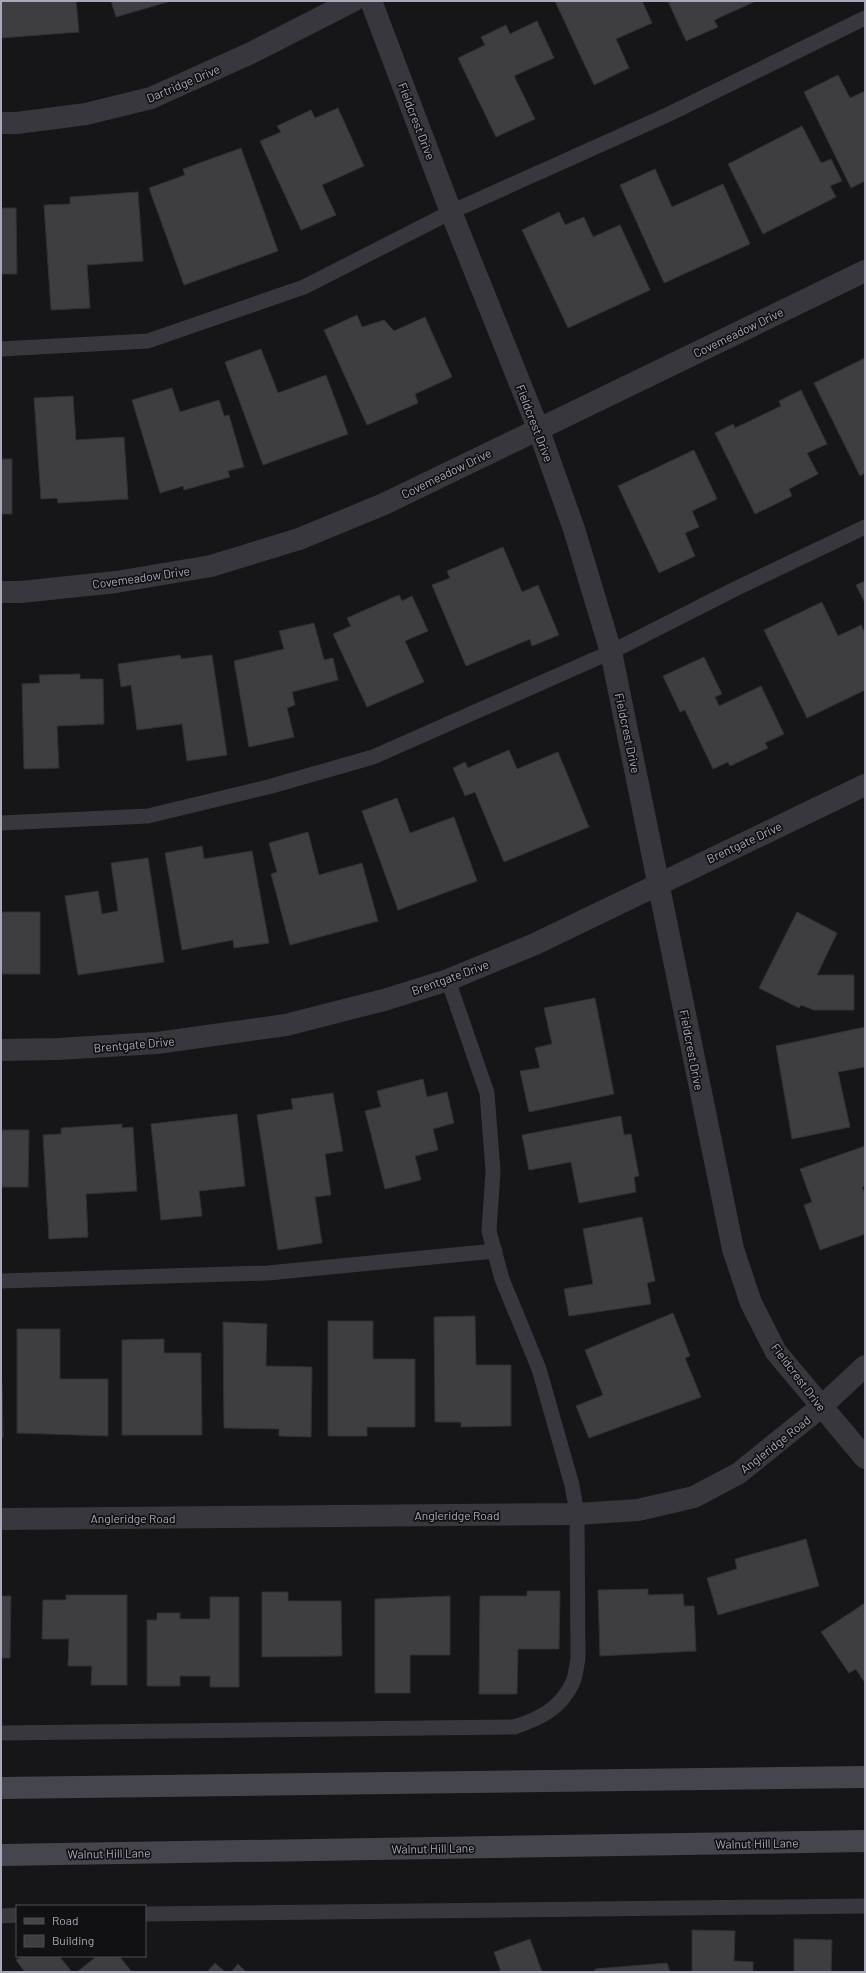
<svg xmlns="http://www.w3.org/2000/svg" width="866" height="1973" viewBox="0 0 866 1973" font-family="Barlow,sans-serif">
<rect width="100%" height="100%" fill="#161618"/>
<g fill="#3d3d42" stroke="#313034">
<path d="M 1,1 L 76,1 L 79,32 L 1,38 Z"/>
<path d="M 111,1 L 171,1 L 116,17 Z"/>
<path d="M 555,1 L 642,1 L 652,23 L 616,39 L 629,68 L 594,85 Z"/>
<path d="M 668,1 L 756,1 L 714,20 L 718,27 L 686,41 Z"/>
<path d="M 537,21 L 554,58 L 514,76 L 535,119 L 496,137 L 458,58 L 485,45 L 481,37 L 506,25 L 510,34 Z"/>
<path d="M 838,75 L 850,98 L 865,91 L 865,181 L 851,188 L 804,92 Z"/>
<path d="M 338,108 L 364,166 L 322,185 L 336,215 L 301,230 L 260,141 L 281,132 L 277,126 L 311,110 L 315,118 Z"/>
<path d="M 802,126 L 821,163 L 831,159 L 842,181 L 830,186 L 836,197 L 763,234 L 728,164 Z"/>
<path d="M 241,148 L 278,251 L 184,285 L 149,188 L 185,175 L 183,169 Z"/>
<path d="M 655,169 L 672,207 L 723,184 L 750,244 L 664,283 L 620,185 Z"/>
<path d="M 138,192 L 143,261 L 87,265 L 90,308 L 51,310 L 44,205 L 70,204 L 70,197 Z"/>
<path d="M 1,208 L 16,208 L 17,274 L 1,274 Z"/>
<path d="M 559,212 L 565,225 L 584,217 L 593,237 L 620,225 L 650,290 L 568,328 L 522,230 Z"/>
<path d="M 357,315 L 362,327 L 384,320 L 394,331 L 425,317 L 452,377 L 415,394 L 418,403 L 367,425 L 324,330 Z"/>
<path d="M 261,349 L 278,393 L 326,375 L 348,434 L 263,465 L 225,362 Z"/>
<path d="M 865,358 L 865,473 L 860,476 L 814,383 Z"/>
<path d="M 172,388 L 180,412 L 219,400 L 224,416 L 229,415 L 244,467 L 228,471 L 230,477 L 184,490 L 183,486 L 160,493 L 132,400 Z"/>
<path d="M 801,390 L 827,444 L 807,453 L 818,474 L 789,489 L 792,496 L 755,514 L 715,433 L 733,424 L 735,428 L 781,406 L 779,401 Z"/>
<path d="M 73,396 L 76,440 L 124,437 L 128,499 L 58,503 L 57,498 L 41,499 L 34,398 Z"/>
<path d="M 694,450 L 717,499 L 692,511 L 699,527 L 685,533 L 695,556 L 659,573 L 618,486 Z"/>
<rect x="1" y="459" width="11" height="55"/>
<path d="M 503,547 L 522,592 L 538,585 L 559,635 L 532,646 L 530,639 L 466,666 L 432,585 L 450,578 L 447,571 Z"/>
<path d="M 865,581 L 865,603 L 856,585 Z"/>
<path d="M 399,595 L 402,601 L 412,596 L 428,631 L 405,641 L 424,682 L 367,707 L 333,634 L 351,626 L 347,618 Z"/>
<path d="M 822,602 L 838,636 L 861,625 L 865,633 L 865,690 L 807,718 L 764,630 Z"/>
<path d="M 314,623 L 324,660 L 333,658 L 338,680 L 292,692 L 295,705 L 287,708 L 294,737 L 249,747 L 234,661 L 284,649 L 279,631 Z"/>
<path d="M 180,655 L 181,659 L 212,655 L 227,755 L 187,761 L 182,724 L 137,730 L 131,685 L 121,687 L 118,664 Z"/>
<path d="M 704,657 L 722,694 L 715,697 L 719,706 L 761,686 L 784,734 L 765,743 L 768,748 L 730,766 L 728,762 L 713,769 L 685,710 L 680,712 L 663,676 Z"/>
<path d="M 80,674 L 80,679 L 103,679 L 104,724 L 57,726 L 59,768 L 24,769 L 22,684 L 40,683 L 39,675 Z"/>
<path d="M 509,750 L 517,769 L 558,752 L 589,827 L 504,862 L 475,792 L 465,796 L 453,768 L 465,762 L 468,768 Z"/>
<path d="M 397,798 L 410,833 L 454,817 L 477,881 L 398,910 L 362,811 Z"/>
<path d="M 308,832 L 319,875 L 362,863 L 378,921 L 290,945 L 271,874 L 277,872 L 269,843 Z"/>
<path d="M 202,846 L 204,859 L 252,851 L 269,943 L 234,948 L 233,940 L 182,950 L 165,853 Z"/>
<path d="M 148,858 L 164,962 L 78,975 L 65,896 L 98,891 L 102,914 L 118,911 L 111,863 Z"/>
<rect x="1" y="912" width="39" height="62"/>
<path d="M 797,912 L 837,933 L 817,975 L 854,975 L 854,1010 L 814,1010 L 801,1005 L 799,1008 L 759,988 Z"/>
<path d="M 595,998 L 614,1094 L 529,1112 L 520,1071 L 540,1068 L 535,1048 L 552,1044 L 544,1008 Z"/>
<path d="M 865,1027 L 865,1067 L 838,1072 L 850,1127 L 792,1139 L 776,1046 Z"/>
<path d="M 423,1079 L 427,1097 L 447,1092 L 454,1123 L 433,1129 L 438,1150 L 415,1156 L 421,1180 L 385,1189 L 365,1111 L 381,1107 L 377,1091 Z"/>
<path d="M 333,1093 L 343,1151 L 325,1154 L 331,1195 L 315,1197 L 322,1243 L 278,1250 L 257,1115 L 293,1109 L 291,1099 Z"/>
<path d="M 237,1114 L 245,1186 L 199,1191 L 202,1216 L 161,1220 L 151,1124 Z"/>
<path d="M 621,1116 L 624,1135 L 631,1134 L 639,1176 L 634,1177 L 636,1192 L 579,1203 L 571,1162 L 529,1170 L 522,1135 Z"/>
<path d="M 122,1124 L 122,1128 L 133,1127 L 137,1191 L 86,1194 L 88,1237 L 49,1239 L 43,1135 L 61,1134 L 61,1128 Z"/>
<path d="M 1,1130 L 29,1130 L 28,1187 L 1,1187 Z"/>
<path d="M 865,1146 L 865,1186 L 862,1187 L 865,1194 L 865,1234 L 820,1250 L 804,1205 L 812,1202 L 800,1169 Z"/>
<path d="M 642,1217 L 655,1281 L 647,1283 L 651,1304 L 569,1316 L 564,1289 L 593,1284 L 583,1229 Z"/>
<path d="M 673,1313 L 690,1356 L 685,1358 L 701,1397 L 589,1438 L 576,1406 L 603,1395 L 585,1350 Z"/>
<path d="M 475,1316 L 476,1365 L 511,1365 L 511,1426 L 461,1427 L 461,1422 L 435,1422 L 434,1317 Z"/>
<path d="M 328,1321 L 373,1321 L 373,1359 L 415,1359 L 415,1427 L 367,1427 L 367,1436 L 328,1436 Z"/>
<path d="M 223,1322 L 267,1324 L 266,1366 L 312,1367 L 311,1437 L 279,1436 L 279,1429 L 224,1428 Z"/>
<path d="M 17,1329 L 60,1329 L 60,1379 L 108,1379 L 108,1436 L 17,1433 Z"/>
<path d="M 164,1339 L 164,1353 L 201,1353 L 202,1435 L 122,1435 L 122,1340 Z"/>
<path d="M 1,1383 L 2,1383 L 3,1437 L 1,1437 Z"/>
<path d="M 806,1539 L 819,1586 L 718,1615 L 707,1578 L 737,1569 L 735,1559 Z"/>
<path d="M 648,1589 L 648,1595 L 683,1594 L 684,1606 L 694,1606 L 696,1651 L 600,1656 L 598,1590 Z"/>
<path d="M 527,1591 L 560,1591 L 559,1649 L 518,1649 L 517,1694 L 479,1694 L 480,1596 L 527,1596 Z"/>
<path d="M 262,1592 L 288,1592 L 288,1601 L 341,1601 L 342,1656 L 262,1657 Z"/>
<path d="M 66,1595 L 127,1595 L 127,1685 L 91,1685 L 92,1666 L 68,1666 L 69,1639 L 42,1639 L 43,1600 L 66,1600 Z"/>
<path d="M 1,1596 L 11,1596 L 10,1658 L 1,1658 Z"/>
<path d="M 450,1596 L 450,1655 L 410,1655 L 410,1693 L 375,1693 L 375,1599 Z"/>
<path d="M 210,1597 L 239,1597 L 239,1687 L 210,1687 L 210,1676 L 180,1676 L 180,1686 L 147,1686 L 147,1620 L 157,1620 L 157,1613 L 180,1613 L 180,1619 L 210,1619 Z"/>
<path d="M 865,1603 L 865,1683 L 856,1669 L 849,1673 L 821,1632 Z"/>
<path d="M 692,1930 L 735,1931 L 734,1961 L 753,1962 L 753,1972 L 692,1972 Z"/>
<path d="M 530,1939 L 542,1972 L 501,1972 L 494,1952 Z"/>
<path d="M 794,1939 L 832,1940 L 831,1972 L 794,1972 Z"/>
<path d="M 22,1956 L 59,1956 L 72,1972 L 25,1972 L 16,1960 Z"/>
<path d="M 97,1956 L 119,1956 L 132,1972 L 77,1972 Z"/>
<path d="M 215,1963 L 225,1972 L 207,1972 Z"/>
<path d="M 667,1963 L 670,1972 L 595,1972 L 595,1969 Z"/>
<path d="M 238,1964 L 246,1972 L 231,1972 Z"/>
</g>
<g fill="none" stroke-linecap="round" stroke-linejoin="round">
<g stroke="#37373d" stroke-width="15">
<path d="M 1,349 L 148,341 L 304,287 L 451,212 L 667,115 L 865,18"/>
<path d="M 1,823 L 148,816 L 268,787 L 373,757 L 611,652 L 735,589 L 865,527"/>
<path d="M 1,1281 L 268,1273 L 495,1251"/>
<path d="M 1,1733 L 514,1727 C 539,1719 560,1709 572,1684 C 576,1677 576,1667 578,1659 L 577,1514 L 572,1485 L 539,1369 L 502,1279 L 489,1231 L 493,1171 L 487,1093 L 448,980"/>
<path d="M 145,1914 L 865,1906"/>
<path d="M 1,1916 L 17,1915"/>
</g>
<g stroke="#37373d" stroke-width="22">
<path d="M 1,123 L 17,123 L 86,114 L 151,98 L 251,53 L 353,1"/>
<path d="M 1,592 L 21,592 L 116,582 L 211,566 L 299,539 L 384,504 L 865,271"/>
<path d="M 1,1050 L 58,1049 L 157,1043 L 286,1025 L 384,1000 L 448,980 L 535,944 L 865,785"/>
<path d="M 1,1519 L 577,1514 L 638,1510 L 694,1497 L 739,1473 L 821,1407 L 865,1366"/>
</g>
<path stroke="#37373d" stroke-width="22" d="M 371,1 L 451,212 L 538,428 L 574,529 L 611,652 L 733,1249 L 751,1303 L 776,1352 L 865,1458"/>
<g stroke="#45454d" stroke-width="22">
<path d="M 1,1788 L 865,1777"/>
<path d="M 1,1855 L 865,1841"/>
</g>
</g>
<g text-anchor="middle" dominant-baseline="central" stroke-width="3.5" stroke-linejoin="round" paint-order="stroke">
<g font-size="12" fill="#a8a9b8" stroke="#111113">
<text transform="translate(183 83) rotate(-23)">Dartridge Drive</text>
<text transform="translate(417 121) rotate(69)">Fieldcrest Drive</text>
<text transform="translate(738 332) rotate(-26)">Covemeadow Drive</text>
<text transform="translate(535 423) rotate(69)">Fieldcrest Drive</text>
<text transform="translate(446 473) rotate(-26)">Covemeadow Drive</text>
<text transform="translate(141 577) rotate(-8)">Covemeadow Drive</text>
<text transform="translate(628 733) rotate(78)">Fieldcrest Drive</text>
<text transform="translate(744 842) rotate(-25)">Brentgate Drive</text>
<text transform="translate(450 977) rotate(-20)">Brentgate Drive</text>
<text transform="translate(134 1044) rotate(-5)">Brentgate Drive</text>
<text transform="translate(692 1050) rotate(79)">Fieldcrest Drive</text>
<text transform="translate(799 1377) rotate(53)">Fieldcrest Drive</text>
<text transform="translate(775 1444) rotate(-38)">Angleridge Road</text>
<text x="457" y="1515">Angleridge Road</text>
<text x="133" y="1518">Angleridge Road</text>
<text transform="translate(757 1843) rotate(-1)">Walnut Hill Lane</text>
<text transform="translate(433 1848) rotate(-1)">Walnut Hill Lane</text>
<text transform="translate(109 1853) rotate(-1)">Walnut Hill Lane</text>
</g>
</g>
<rect width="866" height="1973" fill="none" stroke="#a8a9b8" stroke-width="4"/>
<rect x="16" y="1905" width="130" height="52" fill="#111113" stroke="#4d4e55"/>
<rect x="24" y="1918" width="20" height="6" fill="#45454d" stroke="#4d4e55"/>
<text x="52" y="1925" font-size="12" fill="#a8a9b8">Road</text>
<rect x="24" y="1935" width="20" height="12" fill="#3d3d42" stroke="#4d4e55"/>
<text x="52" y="1945" font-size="12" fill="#a8a9b8">Building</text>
</svg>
